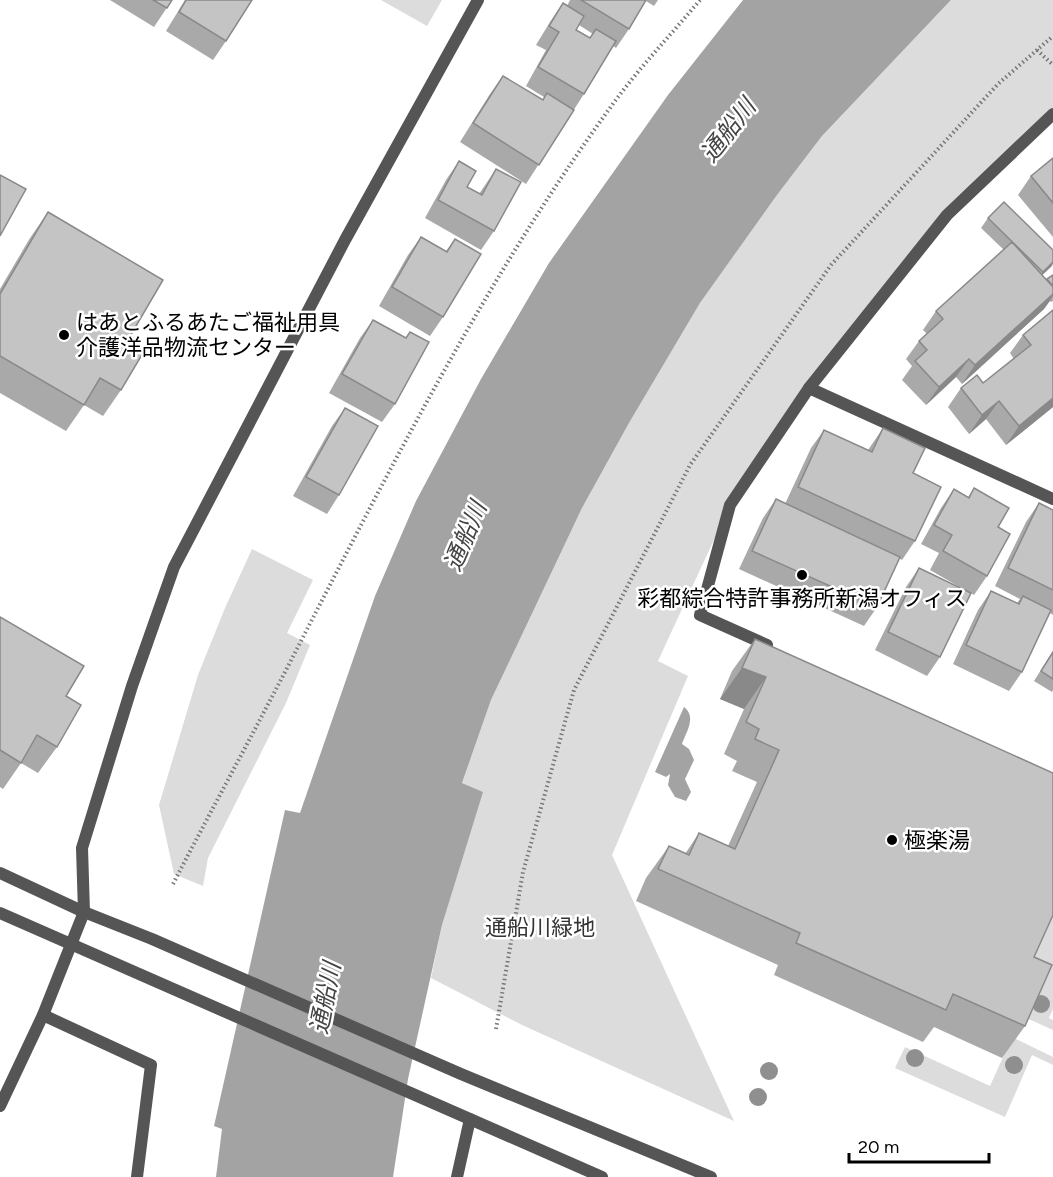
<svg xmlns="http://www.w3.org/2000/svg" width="1053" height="1177" viewBox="0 0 1053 1177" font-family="Figtree,'Noto Sans JP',sans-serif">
<rect width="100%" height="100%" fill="#fff"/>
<g fill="#dcdcdc">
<path d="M 381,0 L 442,0 L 427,26 Z"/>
<path d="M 951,0 L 1053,0 L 1053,112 L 947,215 L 808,388 L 730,505 L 658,661 L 688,676 L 612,855 L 734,1121 L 522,1025 L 431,978 L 442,925 L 482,792 L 462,783 L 491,700 L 582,508 L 629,423 L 700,303 L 777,195 L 822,136 Z"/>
<path d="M 252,549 L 313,580 L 287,633 L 310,645 L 286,703 L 208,858 L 203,886 L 174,874 L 159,805 L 198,675 L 225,608 Z"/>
<path d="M 1053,898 L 1053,1009 L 1049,1018 L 1053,1020 L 1053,1030 L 1022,1016 L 1012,989 Z"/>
<path d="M 1012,1037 L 1053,1057 L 1053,1065 L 1032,1055 L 1005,1117 L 895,1068 L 905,1047 L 990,1086 Z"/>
</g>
<g fill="#a3a3a3">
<path d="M 743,0 L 951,0 L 822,136 L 777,195 L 700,303 L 629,423 L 582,508 L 491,700 L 462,783 L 483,792 L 442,925 L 408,1079 L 393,1177 L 216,1177 L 222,1129 L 214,1126 L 285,810 L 300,813 L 375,596 L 416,501 L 481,379 L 549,263 L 668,95 Z"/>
<path d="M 684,707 C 697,717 686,732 682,744 L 689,749 L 694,760 L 685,779 L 691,792 L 686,801 L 675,797 L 668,785 L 670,774 L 666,777 L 655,772 Z"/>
</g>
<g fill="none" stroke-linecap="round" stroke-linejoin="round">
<g stroke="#777" stroke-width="4" stroke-dasharray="1.5 3" stroke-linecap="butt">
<path d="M 1037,50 L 1053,65"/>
<path d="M 173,884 C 215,803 259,723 301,641 C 395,459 489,274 610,108 C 637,70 670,36 700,0"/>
<path d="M 496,1029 L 523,872 L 574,690 L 690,465 L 831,265 L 998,84 L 1053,36"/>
</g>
<g stroke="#555" stroke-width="12">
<path d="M 809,388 L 1053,499"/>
<path d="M 767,645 L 700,615 L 730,505 L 809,388 L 947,215 L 1053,114"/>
<path d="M 43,1015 L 151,1065 L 137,1177"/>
<path d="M 457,1177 L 470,1119"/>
</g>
<g stroke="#555" stroke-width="12">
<path d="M 0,873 L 84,912 L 152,939 L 461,1074 L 711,1177"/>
<path d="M 0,913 L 602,1177"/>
<path d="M 0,1106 L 43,1015 L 84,912 L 82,848 L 132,686 L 174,567 L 345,240 L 478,0"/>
</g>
</g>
<g fill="#8f8f8f">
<circle cx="1041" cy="1004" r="9"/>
<circle cx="915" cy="1058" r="9"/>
<circle cx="1014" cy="1065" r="9"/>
<circle cx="769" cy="1071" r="9"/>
<circle cx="758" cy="1097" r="9"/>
</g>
<g fill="#a9a9a9" fill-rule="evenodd">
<path d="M 110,0 L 172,0 L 154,27 Z"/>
<path d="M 185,0 L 252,0 L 226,41 L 213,60 L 166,31 Z"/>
<path d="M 570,0 L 658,0 L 654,6 L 646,1 L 629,29 L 616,48 L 613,46 L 584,94 L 526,184 L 460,142 L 490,94 L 503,76 L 542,100 L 544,97 L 526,86 L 546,50 L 536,45 L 550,22 L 563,3 L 567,6 ZM 579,25 L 593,34 L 590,38 L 576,30 Z"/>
<path d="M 1053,158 L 1053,237 L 1018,195 L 1031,176 Z"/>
<path d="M 459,161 L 467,187 L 479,194 L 496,169 L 494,231 L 481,250 L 425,218 L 446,180 Z"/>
<path d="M 48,212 L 129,338 L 121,390 L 103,416 L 84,405 L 66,431 L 0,393 L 0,289 L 30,238 Z"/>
<path d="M 988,218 L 1053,250 L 1053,264 L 1042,275 L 1047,280 L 1053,275 L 1053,301 L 1051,302 L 1050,301 L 1044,309 L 962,384 L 956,377 L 926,405 L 902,380 L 912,366 L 906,359 L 919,341 L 927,334 L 923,330 L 936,311 L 1004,250 L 981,228 Z"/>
<path d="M 421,237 L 446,251 L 455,239 L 443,317 L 430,336 L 379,306 L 408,255 Z"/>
<path d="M 1053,310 L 1053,407 L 1006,445 L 986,419 L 969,434 L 948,407 L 961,388 L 983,383 L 1014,359 L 1010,353 L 1023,335 Z"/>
<path d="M 373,320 L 406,338 L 410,332 L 395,404 L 382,422 L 329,393 L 360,338 Z"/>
<path d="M 345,408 L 339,495 L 327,514 L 293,496 L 332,426 Z"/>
<path d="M 883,428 L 913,473 L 915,541 L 902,560 L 899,558 L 877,607 L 864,626 L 739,569 L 763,518 L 776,499 L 785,504 L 811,448 L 824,430 L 868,450 Z"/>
<path d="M 974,488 L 998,527 L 987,576 L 974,595 L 971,593 L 940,657 L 927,676 L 875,650 L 906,587 L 919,568 L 970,593 L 930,570 L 939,553 L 921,544 L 941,508 L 954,489 L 968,497 Z"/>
<path d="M 1039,503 L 1053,510 L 1053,615 L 1050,613 L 1022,672 L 1009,691 L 953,664 L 978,610 L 991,591 L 1017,603 L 1020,599 L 995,586 L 1026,522 Z"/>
<path d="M 0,617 L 66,696 L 57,747 L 38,773 L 21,763 L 3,789 L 0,787 Z"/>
<path d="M 755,639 L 1034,957 L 1025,1026 L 1002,1058 L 934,1027 L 923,1042 L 774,975 L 778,965 L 636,901 L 646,878 L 669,846 L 685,854 L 699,833 L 728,846 L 757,782 L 732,771 L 737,761 L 724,754 L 744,709 L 720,699 L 732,671 Z"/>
<path d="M 1053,651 L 1053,690 L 1052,692 L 1034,681 Z"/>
</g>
<g fill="#898989">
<path d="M 1053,262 L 1052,266 L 1036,281 L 1043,272 Z"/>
<path d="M 1053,294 L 1053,296 L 1044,309 L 962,384 L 975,365 Z"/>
<path d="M 969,359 L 956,377 L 926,405 L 939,387 Z"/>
<path d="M 1053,398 L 1053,407 L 1006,445 L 1019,426 Z"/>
<path d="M 999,401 L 986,419 L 969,434 L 982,415 Z"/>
<path d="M 742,668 L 766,677 L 744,709 L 720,699 Z"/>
</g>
<g fill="#c4c4c4" stroke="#898989" stroke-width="1.5">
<path d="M 153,0 L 172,0 L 167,8 Z"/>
<path d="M 186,0 L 252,0 L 226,41 L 179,12 Z"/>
<path d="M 581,0 L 646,0 L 629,29 Z"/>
<path d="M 563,3 L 584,16 L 576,30 L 590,38 L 596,29 L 616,41 L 584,94 L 538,67 L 559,32 L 549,26 Z"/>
<path d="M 503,76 L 543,100 L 547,93 L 574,110 L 539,165 L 473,123 Z"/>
<path d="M 1053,158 L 1053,203 L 1031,176 Z"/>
<path d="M 459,161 L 476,171 L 467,187 L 482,195 L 496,169 L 521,182 L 494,231 L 438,200 Z"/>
<path d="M 0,175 L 26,189 L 0,236 Z"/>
<path d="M 1004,202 L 1053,250 L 1053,262 L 1043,272 L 988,218 Z"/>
<path d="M 48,212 L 163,280 L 129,338 L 146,348 L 121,390 L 100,378 L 84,405 L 0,356 L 0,294 Z"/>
<path d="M 421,237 L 447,252 L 455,239 L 481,254 L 443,317 L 392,287 Z"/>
<path d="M 1012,242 L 1053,287 L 1053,294 L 975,365 L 969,359 L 939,387 L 915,361 L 927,350 L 919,341 L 943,319 L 936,311 Z"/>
<path d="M 1053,275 L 1053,286 L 1047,279 Z"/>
<path d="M 1053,310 L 1053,398 L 1019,426 L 999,401 L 982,415 L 961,388 L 977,375 L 983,383 L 1031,345 L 1023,335 Z"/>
<path d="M 373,320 L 406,338 L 410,332 L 429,342 L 395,404 L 342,374 Z"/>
<path d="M 345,408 L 378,426 L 339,495 L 306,477 Z"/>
<path d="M 883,428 L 925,448 L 913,473 L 941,487 L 915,541 L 798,487 L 824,430 L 872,452 Z"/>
<path d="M 974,488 L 1009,508 L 998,527 L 1010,534 L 987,576 L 943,551 L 952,535 L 934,525 L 954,489 L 969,498 Z"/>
<path d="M 776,499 L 900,557 L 877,607 L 752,551 Z"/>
<path d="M 1039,503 L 1053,510 L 1053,590 L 1008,568 Z"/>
<path d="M 919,568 L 971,593 L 940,657 L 888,632 Z"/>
<path d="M 991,591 L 1019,604 L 1023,596 L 1051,610 L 1022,672 L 966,645 Z"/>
<path d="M 0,617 L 84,666 L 66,696 L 81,705 L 57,747 L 37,735 L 21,763 L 0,750 Z"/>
<path d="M 755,639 L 1053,773 L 1053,915 L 1034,957 L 1052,965 L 1025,1026 L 953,994 L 946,1010 L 796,943 L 800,933 L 658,869 L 669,846 L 689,855 L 699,833 L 735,849 L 779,750 L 755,739 L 759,729 L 746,722 L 766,677 L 742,668 Z"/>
<path d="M 1053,652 L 1053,679 L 1041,671 Z"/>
</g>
<g fill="#000" stroke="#fff" stroke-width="2">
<circle cx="64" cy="335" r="6"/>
<circle cx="802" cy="575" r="6"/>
<circle cx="892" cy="840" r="6"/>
</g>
<g text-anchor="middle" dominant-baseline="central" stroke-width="5" stroke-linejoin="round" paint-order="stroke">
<g font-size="22" fill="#000" stroke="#fff" text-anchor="start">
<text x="76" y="322">はあとふるあたご福祉用具<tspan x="76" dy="25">介護洋品物流センター</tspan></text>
<text x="802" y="598" text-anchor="middle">彩都綜合特許事務所新潟オフィス</text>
<text x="904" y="840">極楽湯</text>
</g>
<g font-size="22" fill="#333" stroke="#fff">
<text x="540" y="927">通船川緑地</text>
</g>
<g font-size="24" font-style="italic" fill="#444" stroke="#fff">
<text transform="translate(728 130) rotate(-52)">通船川</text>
<text transform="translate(465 536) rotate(-67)">通船川</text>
<text transform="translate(325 998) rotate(-79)">通船川</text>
</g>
</g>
<path d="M849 1153v9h140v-9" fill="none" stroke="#000000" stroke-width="3"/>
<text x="858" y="1153" font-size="18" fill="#000000" stroke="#ffffff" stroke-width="4.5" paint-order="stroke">20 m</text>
</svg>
